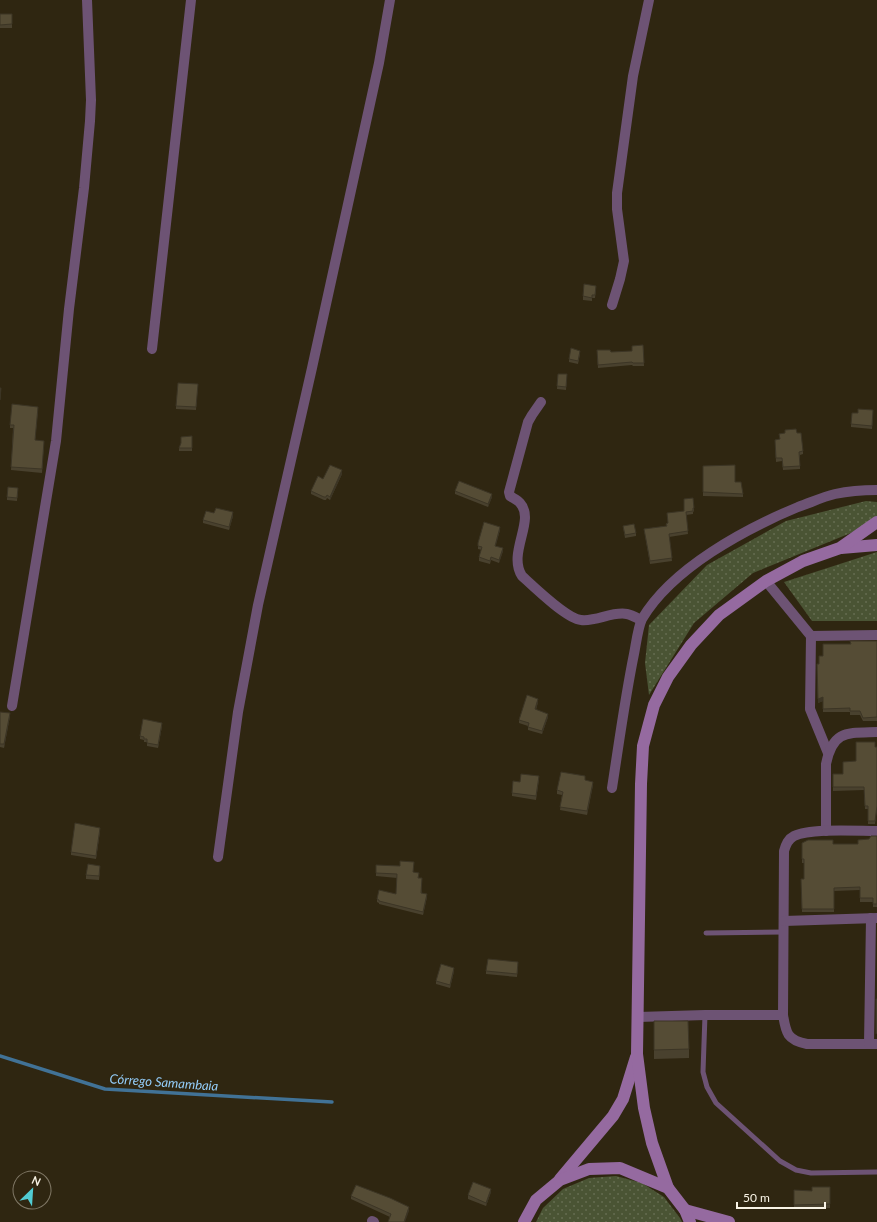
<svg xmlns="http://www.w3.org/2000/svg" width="877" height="1222" viewBox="0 0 877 1222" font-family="Lato,sans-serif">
<defs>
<pattern id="park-dots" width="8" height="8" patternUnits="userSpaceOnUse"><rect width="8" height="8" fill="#4a5434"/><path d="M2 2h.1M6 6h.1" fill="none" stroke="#656d51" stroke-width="1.8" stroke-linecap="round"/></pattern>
</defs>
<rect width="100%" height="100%" fill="#2f2611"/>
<g fill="url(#park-dots)">
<path d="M 866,501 L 877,502 L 877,528 L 863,528 L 753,573 L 694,623 L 649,695 L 645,663 L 649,625 L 707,565 L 786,521 Z"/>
<path d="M 877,552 L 877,621 L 812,621 L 784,582 Z"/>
<path d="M 616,1176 L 642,1183 L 664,1197 L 680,1218 L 682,1222 L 536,1222 L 543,1208 L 563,1189 L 589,1178 Z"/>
</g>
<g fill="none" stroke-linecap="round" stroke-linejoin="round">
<path stroke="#417296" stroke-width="3.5" d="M 0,1056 L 105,1089 L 332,1102"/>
<g stroke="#6d5374" stroke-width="5">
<path d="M 706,933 L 784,932"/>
<path d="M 705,1015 L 703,1072 L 707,1087 L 716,1103 L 780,1161 L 796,1170 L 811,1173 L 877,1172"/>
</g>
<g stroke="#6d5374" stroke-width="10">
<path d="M 612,305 L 620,279 L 624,261 L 617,209 L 617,193 L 633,76 L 649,0"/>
<path d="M 152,349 L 191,0"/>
<path d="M 541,402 L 532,415 L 528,422 L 509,492 L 510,496 C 513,498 518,500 520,503 C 536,520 507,553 522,576 C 534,587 567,619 581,620 C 596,622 612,611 627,614 C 632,615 637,618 641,620"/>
<path d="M 766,581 L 811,636 L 877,635"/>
<path d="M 811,636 L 810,709 L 828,753"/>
<path d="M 12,706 L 56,441 L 69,309 L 84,188 L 90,121 L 91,100 L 87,0"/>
<path d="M 612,788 C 619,743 625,698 634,654 C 636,644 638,627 642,619 C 672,568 745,529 798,507 C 810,503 822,497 835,494 C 849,491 863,490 877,490"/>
<path d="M 826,831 L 826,764 C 833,730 847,733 877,732"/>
<path d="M 877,831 C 857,831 810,828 794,836 C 788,839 786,844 784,851 L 783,1015 C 786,1033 787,1040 807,1044 L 877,1044"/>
<path d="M 218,857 L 238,712 L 258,605 L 312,368 L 379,63 L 390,0"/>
<path d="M 784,921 L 877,918"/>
<path d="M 638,1017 L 705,1015 L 783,1015"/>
<path d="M 869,1044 L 871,918"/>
<path d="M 372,1221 L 374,1222"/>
</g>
<g stroke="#956aa0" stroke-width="12">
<path d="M 841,548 L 877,545"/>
<path d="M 560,1179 L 613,1116 L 623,1099 L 636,1057"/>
<path d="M 668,1188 L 652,1143 L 644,1108 L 637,1054 L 641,784 L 643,746 L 654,705 L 668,677 L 691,645 L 719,615 L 766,581 L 803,561 L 840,548 L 877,522"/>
<path d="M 685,1210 L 729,1222"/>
<path d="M 524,1222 L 536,1200 L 560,1180 L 589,1169 L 620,1168 L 668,1188 L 685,1210 L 690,1222"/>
</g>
</g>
<g fill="#49412e">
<rect x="0" y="14" width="12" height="14"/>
<path d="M 596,289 L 595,298 L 592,298 L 592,301 L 583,300 L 583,296 Z"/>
<path d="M 643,345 L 644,366 L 633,366 L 632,365 L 598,368 L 597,353 L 632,351 Z"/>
<path d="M 580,354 L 578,364 L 569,362 L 569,359 Z"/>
<path d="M 558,374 L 567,374 L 566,390 L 557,389 Z"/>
<path d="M 198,384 L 196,410 L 176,409 L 176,406 Z"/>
<path d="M 38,410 L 35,441 L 44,441 L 42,473 L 11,470 L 13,428 L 10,428 L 10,425 Z"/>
<path d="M 873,410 L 872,429 L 851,427 L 851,424 L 858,413 Z"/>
<path d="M 797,433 L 803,451 L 803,454 L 800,455 L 800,469 L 783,470 L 782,461 L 776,462 L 775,440 L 780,439 Z"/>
<rect x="179" y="448" width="13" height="3"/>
<path d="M 703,466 L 735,482 L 743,494 L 743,497 L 703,496 Z"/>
<path d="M 342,474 L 330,500 L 327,498 L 326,500 L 324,500 L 311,494 L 311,491 L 323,479 Z"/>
<path d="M 18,488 L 17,501 L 7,500 L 7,497 Z"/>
<path d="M 455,491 L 492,497 L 488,507 L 455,494 Z"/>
<path d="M 694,508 L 694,511 L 693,512 L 693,514 L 686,515 L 688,534 L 669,537 L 672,561 L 650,564 L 644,529 L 666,526 L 666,524 L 668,523 L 684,511 Z"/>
<path d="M 214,513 L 233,516 L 229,530 L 203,523 L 203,520 Z"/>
<path d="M 623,526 L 636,533 L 636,536 L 625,538 Z"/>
<path d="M 500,530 L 495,546 L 503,551 L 499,563 L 491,560 L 490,564 L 479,561 L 479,557 L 482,550 L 478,549 L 478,543 Z"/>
<path d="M 850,641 L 877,641 L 877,721 L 863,721 L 860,715 L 850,715 L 850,712 L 823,712 L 823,701 L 818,703 L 817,668 L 823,656 L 850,644 Z"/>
<path d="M 538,702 L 536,710 L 548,717 L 542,734 L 528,730 L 528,726 L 519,723 L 519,720 Z"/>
<path d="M 0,712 L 10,716 L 4,748 L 0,747 Z"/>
<path d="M 162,726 L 158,748 L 147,746 L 147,742 L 144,742 L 144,740 L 140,739 L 140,736 Z"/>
<path d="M 875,747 L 877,747 L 877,809 L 875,824 L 868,824 L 868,809 L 865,809 L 864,790 L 833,791 L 833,774 L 843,774 L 856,761 Z"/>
<path d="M 539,779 L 536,800 L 512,796 L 512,793 L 520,782 Z"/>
<path d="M 585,780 L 593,785 L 587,815 L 560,810 L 562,795 L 557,794 L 557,790 Z"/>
<path d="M 100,831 L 96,859 L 71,855 L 71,852 Z"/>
<path d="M 877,836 L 877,907 L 873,907 L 873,902 L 860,902 L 860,890 L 834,891 L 834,912 L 802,912 L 801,879 L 804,879 L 804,863 L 802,863 L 802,843 L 833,844 L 858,844 Z"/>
<path d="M 376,865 L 413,872 L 419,878 L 422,893 L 427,897 L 423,915 L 379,904 L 379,903 L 377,902 L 377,899 L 396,894 L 397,878 L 376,876 Z"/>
<path d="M 100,870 L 99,880 L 86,879 L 86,875 Z"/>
<path d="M 518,965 L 517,977 L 486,974 L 486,971 Z"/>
<path d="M 454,971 L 450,988 L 436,984 L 436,981 Z"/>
<path d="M 654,1021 L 689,1049 L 689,1058 L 654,1059 Z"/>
<path d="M 830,1187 L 830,1208 L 794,1208 L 794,1190 L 812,1191 Z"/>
<path d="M 491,1192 L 486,1206 L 468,1199 L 468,1195 Z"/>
<path d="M 351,1196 L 409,1211 L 390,1217 L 351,1199 Z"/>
</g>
<g fill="#3c3525">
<path d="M 342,470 L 342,474 L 330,500 L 330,497 Z"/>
<path d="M 492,494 L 492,497 L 488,507 L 488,504 Z"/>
<path d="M 233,512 L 233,516 L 229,530 L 229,527 Z"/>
<path d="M 500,527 L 500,530 L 495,549 L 495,546 Z"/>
<path d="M 503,548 L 503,551 L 499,563 L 499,560 Z"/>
<path d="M 823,697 L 823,701 L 818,703 L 818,699 Z"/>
<path d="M 538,699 L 538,702 L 535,712 L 535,709 Z"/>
<path d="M 10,713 L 10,716 L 4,748 L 4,744 Z"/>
<path d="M 548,714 L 548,717 L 542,734 L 542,731 Z"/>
<path d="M 162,723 L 162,726 L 158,748 L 158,745 Z"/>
<path d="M 593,782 L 593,785 L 587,815 L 587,811 Z"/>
<path d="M 100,828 L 100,831 L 96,859 L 96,856 Z"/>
<path d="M 427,894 L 427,897 L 423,915 L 423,912 Z"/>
<path d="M 454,968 L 454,971 L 450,988 L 450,985 Z"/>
<path d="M 491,1189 L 491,1192 L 486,1206 L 486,1203 Z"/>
<path d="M 409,1207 L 409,1211 L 405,1222 L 404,1222 Z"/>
</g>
<g fill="#554c35" stroke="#3c3525">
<path d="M 0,14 L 12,14 L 12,24 L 0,25 Z"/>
<path d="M 584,284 L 596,286 L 595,295 L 592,295 L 592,298 L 583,296 Z"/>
<path d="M 643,345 L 644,363 L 633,363 L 632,362 L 598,365 L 597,350 L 610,350 L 611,352 L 632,351 L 632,346 Z"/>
<path d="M 571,348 L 580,351 L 578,361 L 569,359 Z"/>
<path d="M 558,374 L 567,374 L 566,387 L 557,386 Z"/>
<path d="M 178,383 L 198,384 L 196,407 L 176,406 Z"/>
<path d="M 0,388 L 1,388 L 0,400 Z"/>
<path d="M 12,404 L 38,407 L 35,440 L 44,441 L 42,469 L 11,467 L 14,425 L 10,425 Z"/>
<path d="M 858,409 L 873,410 L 872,426 L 851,424 L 852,413 L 858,413 Z"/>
<path d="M 796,429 L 797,433 L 801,433 L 803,451 L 799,452 L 800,466 L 783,467 L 782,458 L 776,458 L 775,440 L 780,439 L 779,434 L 785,433 L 785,430 Z"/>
<path d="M 192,436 L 192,448 L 179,448 L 181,443 L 181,437 Z"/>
<path d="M 330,465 L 342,470 L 330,497 L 327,495 L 326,497 L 324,497 L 311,491 L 318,476 L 323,479 Z"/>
<path d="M 735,465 L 735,482 L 741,482 L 743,494 L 703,492 L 703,466 Z"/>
<path d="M 459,481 L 492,494 L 488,504 L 455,491 Z"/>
<path d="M 8,487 L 18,488 L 17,498 L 7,497 Z"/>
<path d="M 693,498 L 694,508 L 693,508 L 693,511 L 686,512 L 688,531 L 669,534 L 672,558 L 650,561 L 644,529 L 667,526 L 666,524 L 668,523 L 667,513 L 684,511 L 684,499 Z"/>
<path d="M 216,508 L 233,512 L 229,527 L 203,520 L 206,511 L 214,513 Z"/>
<path d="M 484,522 L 500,527 L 495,546 L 503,548 L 499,560 L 491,557 L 490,561 L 479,557 L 482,547 L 478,546 L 478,543 Z"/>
<path d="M 634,524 L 636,533 L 625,535 L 623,526 Z"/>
<path d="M 850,641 L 877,641 L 877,717 L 863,718 L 860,711 L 850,711 L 850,708 L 823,709 L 823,697 L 818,699 L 817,664 L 819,664 L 819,656 L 823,656 L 823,644 L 851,644 Z"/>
<path d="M 527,695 L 538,699 L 535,709 L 548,714 L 542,731 L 528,727 L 529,723 L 519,720 Z"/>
<path d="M 0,712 L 10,713 L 4,744 L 0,744 Z"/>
<path d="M 143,719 L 162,723 L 158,745 L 147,743 L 147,739 L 144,739 L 144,737 L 140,736 Z"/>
<path d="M 856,742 L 875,742 L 875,747 L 877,747 L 877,806 L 875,821 L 868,821 L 868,806 L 865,806 L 864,787 L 833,787 L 833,774 L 843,774 L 843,762 L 856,761 Z"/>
<path d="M 561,772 L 585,776 L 585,780 L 593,782 L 587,811 L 560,807 L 563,792 L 557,790 Z"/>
<path d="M 521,774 L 539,776 L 536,796 L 512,793 L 513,781 L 520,782 Z"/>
<path d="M 75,823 L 100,828 L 96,856 L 71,852 Z"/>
<path d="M 871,836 L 877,836 L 877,904 L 873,904 L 873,898 L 860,898 L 860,887 L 834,888 L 834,909 L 802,909 L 801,879 L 804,879 L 804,859 L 802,859 L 802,843 L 808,840 L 833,840 L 833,844 L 858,844 L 858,840 L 869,839 Z"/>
<path d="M 400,861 L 414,862 L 413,872 L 419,873 L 418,878 L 422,878 L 421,893 L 427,894 L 423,912 L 379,901 L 379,900 L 377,899 L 379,890 L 396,894 L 397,874 L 376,873 L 376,865 L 400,866 Z"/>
<path d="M 88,864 L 100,866 L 99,876 L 86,875 Z"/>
<path d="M 488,959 L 518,962 L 517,974 L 486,971 Z"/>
<path d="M 441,964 L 454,968 L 450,985 L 436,981 Z"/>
<path d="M 876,999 L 877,999 L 877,1033 L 876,1034 Z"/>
<path d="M 654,1021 L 688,1021 L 689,1049 L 654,1050 Z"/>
<path d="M 473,1182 L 491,1189 L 486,1203 L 468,1195 Z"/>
<path d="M 356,1185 L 390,1198 L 409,1207 L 404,1222 L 388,1222 L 391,1214 L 351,1196 Z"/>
<path d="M 812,1187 L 830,1187 L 830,1204 L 794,1205 L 794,1190 L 812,1191 Z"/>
</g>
<g text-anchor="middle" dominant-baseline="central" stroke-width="3" stroke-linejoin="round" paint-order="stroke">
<g font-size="13" font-style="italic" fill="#94cefb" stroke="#2f2611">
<text transform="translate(164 1082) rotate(4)">Córrego Samambaia</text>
</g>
</g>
<g transform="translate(32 1190) rotate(25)"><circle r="19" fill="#2f2611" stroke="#807866"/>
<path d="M0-3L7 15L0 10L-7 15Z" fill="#51ccd3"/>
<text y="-6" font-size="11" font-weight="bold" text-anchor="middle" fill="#f9f4e6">N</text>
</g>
<path d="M737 1202v6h88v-6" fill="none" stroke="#f9f4e6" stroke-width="2"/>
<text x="743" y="1202" font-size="12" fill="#f9f4e6" stroke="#2f2611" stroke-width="3" paint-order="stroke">50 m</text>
</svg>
